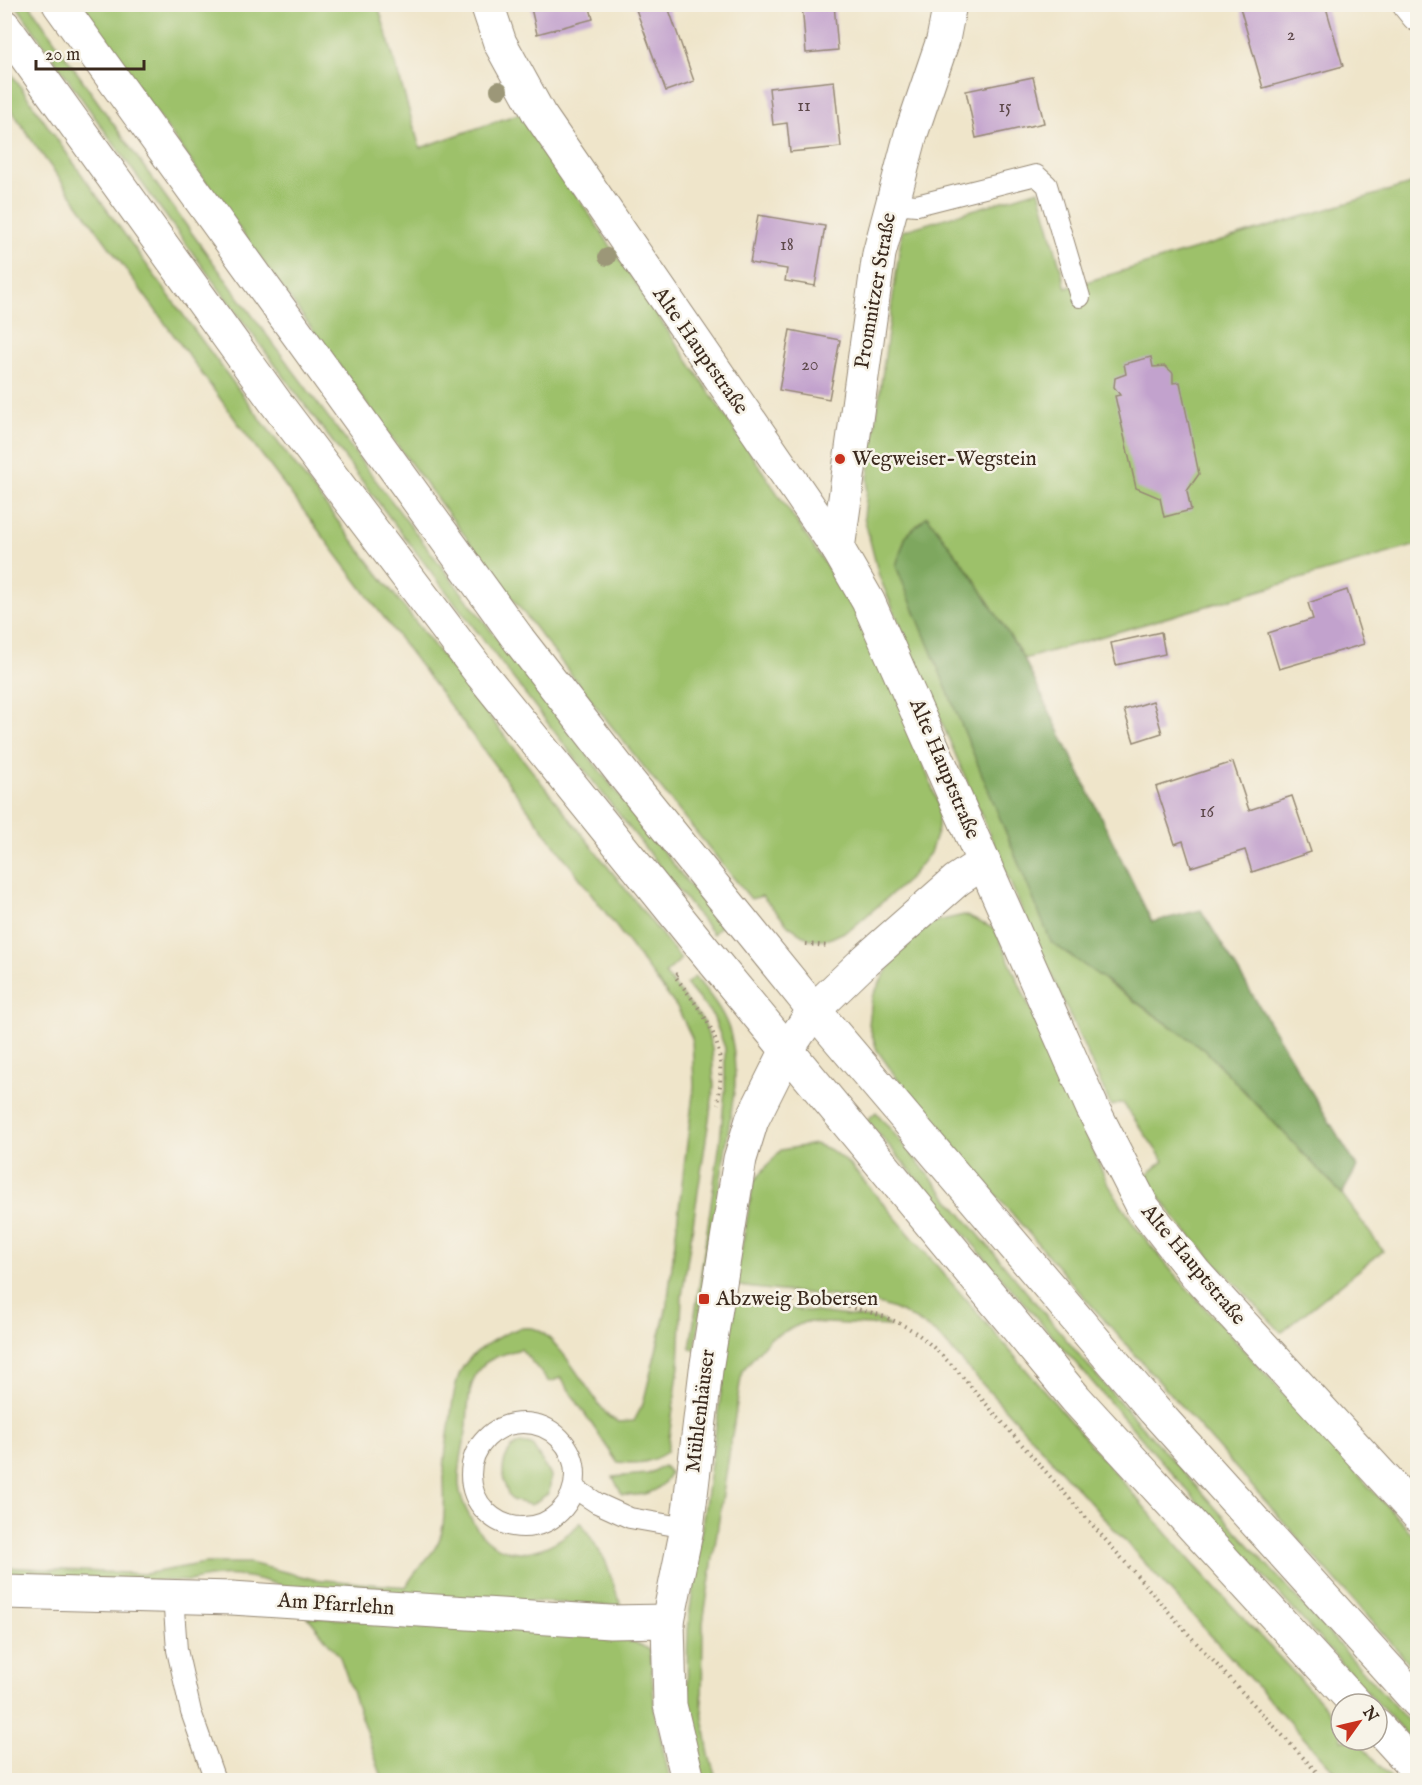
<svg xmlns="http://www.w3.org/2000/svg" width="1422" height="1785" viewBox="0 0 1422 1785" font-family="'IM FELL English',serif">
<rect width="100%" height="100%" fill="#f7f3e8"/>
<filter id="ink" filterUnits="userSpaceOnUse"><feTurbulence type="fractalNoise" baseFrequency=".0167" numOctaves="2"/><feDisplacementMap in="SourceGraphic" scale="12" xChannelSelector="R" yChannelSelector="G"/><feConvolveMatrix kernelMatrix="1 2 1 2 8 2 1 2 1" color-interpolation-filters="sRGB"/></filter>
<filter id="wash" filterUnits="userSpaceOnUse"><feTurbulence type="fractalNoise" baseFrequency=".008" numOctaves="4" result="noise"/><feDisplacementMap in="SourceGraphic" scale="24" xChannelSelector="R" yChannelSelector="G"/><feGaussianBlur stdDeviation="1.35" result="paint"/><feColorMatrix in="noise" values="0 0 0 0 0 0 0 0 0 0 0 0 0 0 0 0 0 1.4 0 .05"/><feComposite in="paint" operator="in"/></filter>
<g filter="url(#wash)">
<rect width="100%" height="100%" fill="#efe5ca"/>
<g fill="#9dc16b" stroke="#6c7644" stroke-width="1.5">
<path d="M 16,5 L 30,5 C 248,321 484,624 721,925 L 713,934 C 473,630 237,323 16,5 Z"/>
<path d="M 79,5 L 378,5 L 420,148 L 521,113 L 850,601 L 896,690 L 939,806 L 938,829 L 930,853 L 909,879 L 851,929 L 829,939 L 809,939 L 789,926 L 762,896 L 751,899 C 513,612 295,308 79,5 Z"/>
<path d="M 4,63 C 216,372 448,666 681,959 L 665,974 L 704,1022 L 712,1048 L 714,1087 L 682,1296 L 679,1366 L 667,1452 C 649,1464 637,1464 617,1462 L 561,1378 L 549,1382 L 521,1349 C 508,1353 489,1357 480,1368 C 468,1383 468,1408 467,1426 C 464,1445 458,1465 459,1485 C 460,1496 466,1510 471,1519 C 498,1568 547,1557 581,1522 L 605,1560 L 621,1606 L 289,1589 C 254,1575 226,1571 190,1581 L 5,1580 L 5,1567 L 145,1574 L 205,1563 L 250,1563 L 313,1579 L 406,1587 C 416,1566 437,1555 442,1531 C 446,1513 444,1494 444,1476 C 444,1458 447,1440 450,1422 C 456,1376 456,1361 499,1337 C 509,1331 526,1324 538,1330 C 561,1342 590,1395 609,1417 L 619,1422 L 634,1421 L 643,1404 L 667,1306 L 694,1086 L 692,1038 L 678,1009 L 243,430 L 35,145 L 5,100 Z"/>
<path d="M 1417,182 L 1417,545 L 1024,659 L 973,577 L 927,516 L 906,536 L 896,566 L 969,738 L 1105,981 L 1205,1050 L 1342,1194 L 1383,1251 L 1281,1332 L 1180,1225 L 1145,1176 L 1164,1161 L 1123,1103 L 1111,1106 L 1025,917 L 879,576 L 864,517 L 868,479 L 902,231 L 1039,190 L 1066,288 Z"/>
<path d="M 964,915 L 995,929 L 1107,1182 L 1135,1226 L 1175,1275 L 1417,1539 L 1417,1672 L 1076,1288 L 903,1087 L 877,1050 L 869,1025 L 872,997 L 890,965 L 903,948 L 933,922 Z"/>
<path d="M 695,977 C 730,1018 735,1032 735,1086 L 695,1350 L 690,1349 L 720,1142 L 725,1090 L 725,1048 L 713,1016 L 686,984 Z"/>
<path d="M 876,1112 L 1101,1381 L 1417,1731 L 1417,1746 C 1229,1541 1047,1332 867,1120 Z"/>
<path d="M 815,1144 L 831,1150 L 851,1166 L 1189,1559 L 1341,1724 L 1341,1740 L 1356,1740 L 1393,1780 L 1342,1780 L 938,1335 C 927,1327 915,1319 903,1313 C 861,1292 784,1295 735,1285 L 754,1181 L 781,1150 Z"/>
<path d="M 734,1302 L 881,1320 L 889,1326 L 805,1322 L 770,1338 L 742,1371 L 703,1623 L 702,1710 L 709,1755 L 717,1780 L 704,1780 C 687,1724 685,1675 689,1617 Z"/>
<path d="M 520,1443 L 532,1445 L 551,1476 L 549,1493 L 531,1505 L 512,1500 C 500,1483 498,1453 520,1443 Z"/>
<path d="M 664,1466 L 670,1473 C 661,1494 642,1496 622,1495 L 613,1477 L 648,1474 Z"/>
<path d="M 308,1617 L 624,1637 L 650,1650 L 655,1713 L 670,1780 L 383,1780 L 340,1657 Z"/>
</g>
<path fill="#7ea75f" stroke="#5c683e" stroke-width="1.5" d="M 927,516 L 973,577 L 1024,659 L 1152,922 L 1201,910 L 1357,1167 L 1342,1194 L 1205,1050 L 1051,942 L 896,566 L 906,536 Z"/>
<g id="blocks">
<g fill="#c2a2cd">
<path d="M 530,4 L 589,4 L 593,19 L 537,34 Z"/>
<path d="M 634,4 L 667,4 L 694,81 L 666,91 Z"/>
<path d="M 802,4 L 834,4 L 838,50 L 806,53 Z"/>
<path d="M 1239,4 L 1325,4 L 1343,66 L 1263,88 Z"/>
<path d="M 1033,77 L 1044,123 L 976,138 L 966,91 Z"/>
<path d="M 834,81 L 841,147 L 790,152 L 787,123 L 773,125 L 769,88 Z"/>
<path d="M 758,215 L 825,226 L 815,286 L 785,281 L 787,269 L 750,263 Z"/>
<path d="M 790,330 L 840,340 L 829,399 L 779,390 Z"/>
<path d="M 1151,357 L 1153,367 L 1165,366 L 1173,373 L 1173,383 L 1180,382 L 1199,474 L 1187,491 L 1191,510 L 1164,517 L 1160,498 L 1136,488 L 1115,396 L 1120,395 L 1114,387 L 1115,378 L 1126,374 L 1124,364 Z"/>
<path d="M 1347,590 L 1364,644 L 1279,669 L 1268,633 L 1313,619 L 1308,603 Z"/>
<path d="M 1161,632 L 1165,654 L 1116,665 L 1111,643 Z"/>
<path d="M 1153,701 L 1162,733 L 1134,742 L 1124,710 Z"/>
<path d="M 1233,762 L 1249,810 L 1292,796 L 1311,852 L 1252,872 L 1245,850 L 1191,867 L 1183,841 L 1175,844 L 1156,787 Z"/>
</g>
</g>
</g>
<g filter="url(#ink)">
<use href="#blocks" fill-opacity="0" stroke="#958874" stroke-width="1.5"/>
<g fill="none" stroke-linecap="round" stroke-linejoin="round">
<defs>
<g id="service">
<path d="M 891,203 L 917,205 L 1036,175 L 1047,185 L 1080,297"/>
<circle cx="523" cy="1475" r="52"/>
<path d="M 574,1488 L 597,1503 L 630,1518 L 687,1528"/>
<path d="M 173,1596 L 177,1650 L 191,1712 L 215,1780"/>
</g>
<g id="minor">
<path d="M 487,4 L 500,43 L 539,114 L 838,549 L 868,601 L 1092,1107 L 1143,1207 L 1195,1273 L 1418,1515"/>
<path d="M 1409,4 L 1418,15"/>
<path d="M 838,549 L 879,254 L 911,134 L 943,40 L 950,4"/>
<path d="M 4,1592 L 232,1598 L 610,1622 L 668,1621"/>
<path d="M 688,1780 L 670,1705 L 668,1621 L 687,1528 L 706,1370 L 740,1159 L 752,1120 L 787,1050 L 814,1010 L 867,959 L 957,880 L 984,862"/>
</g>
<g id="primary">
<path d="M 59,4 L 519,640 L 627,779 L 814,1010 L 1154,1410 L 1418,1702"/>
<path d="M 4,26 L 276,403 L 482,675 L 705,951 L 1076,1399 L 1356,1704"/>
<path d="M 1377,1726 L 1418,1771"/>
</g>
</defs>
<use href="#service" stroke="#958874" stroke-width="22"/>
<use href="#minor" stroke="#958874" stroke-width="35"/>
<use href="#primary" stroke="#958874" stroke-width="35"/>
<g stroke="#958874" stroke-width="4" stroke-dasharray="1.5 4.5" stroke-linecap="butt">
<path d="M 806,944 L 829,946"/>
<path d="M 678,974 L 675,976 C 711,1024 727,1041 718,1104"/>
<path d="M 752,1296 C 805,1303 862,1301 910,1329 C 925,1338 939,1353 952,1365 L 1190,1636 L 1324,1780"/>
</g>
<use href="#service" stroke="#fff" stroke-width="20"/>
<use href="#minor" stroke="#fff" stroke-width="33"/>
<use href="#primary" stroke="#fff" stroke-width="33"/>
</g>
<g fill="#9c9778">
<circle cx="499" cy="90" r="9"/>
<circle cx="607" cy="257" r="9"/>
</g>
</g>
<g fill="#c8321e" stroke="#f7f3e8" stroke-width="2">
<circle cx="840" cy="459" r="6"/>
<rect x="698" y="1293" width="12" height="12" rx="3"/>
</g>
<g text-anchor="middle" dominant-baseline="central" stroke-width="5" stroke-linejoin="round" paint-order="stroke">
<g font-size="18" fill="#5d484a">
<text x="1291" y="35">2</text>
<text x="804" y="106">11</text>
<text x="1005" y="107">15</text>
<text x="787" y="245">18</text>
<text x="810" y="365">20</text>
<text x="1207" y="812">16</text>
</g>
<g font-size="21" fill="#3b2a1e" stroke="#f7f3e8">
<text transform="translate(876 291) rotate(-80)">Promnitzer Straße</text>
<text transform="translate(700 351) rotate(55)">Alte Hauptstraße</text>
<text transform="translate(944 769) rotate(67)">Alte Hauptstraße</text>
<text transform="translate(1193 1265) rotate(50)">Alte Hauptstraße</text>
<text transform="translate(701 1411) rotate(-83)">Mühlenhäuser</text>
<text transform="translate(336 1605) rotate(4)">Am Pfarrlehn</text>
</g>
<g font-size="21" fill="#3b2a1e" stroke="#f7f3e8" text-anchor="start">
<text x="852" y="459">Wegweiser-Wegstein</text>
<text x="716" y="1299">Abzweig Bobersen</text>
</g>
</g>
<rect width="1422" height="1785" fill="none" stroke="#f7f3e8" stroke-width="24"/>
<g transform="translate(1359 1722) rotate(56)"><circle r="28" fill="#f7f3e8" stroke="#aca397" stroke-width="1.5"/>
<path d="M0-4.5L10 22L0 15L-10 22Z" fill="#c8321e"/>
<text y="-9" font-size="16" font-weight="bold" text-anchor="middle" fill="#3b2a1e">N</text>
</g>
<path d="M36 60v9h108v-9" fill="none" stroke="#3b2a1e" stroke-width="3"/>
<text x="45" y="60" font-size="18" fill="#3b2a1e" stroke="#f7f3e8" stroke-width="4.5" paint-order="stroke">20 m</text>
</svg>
